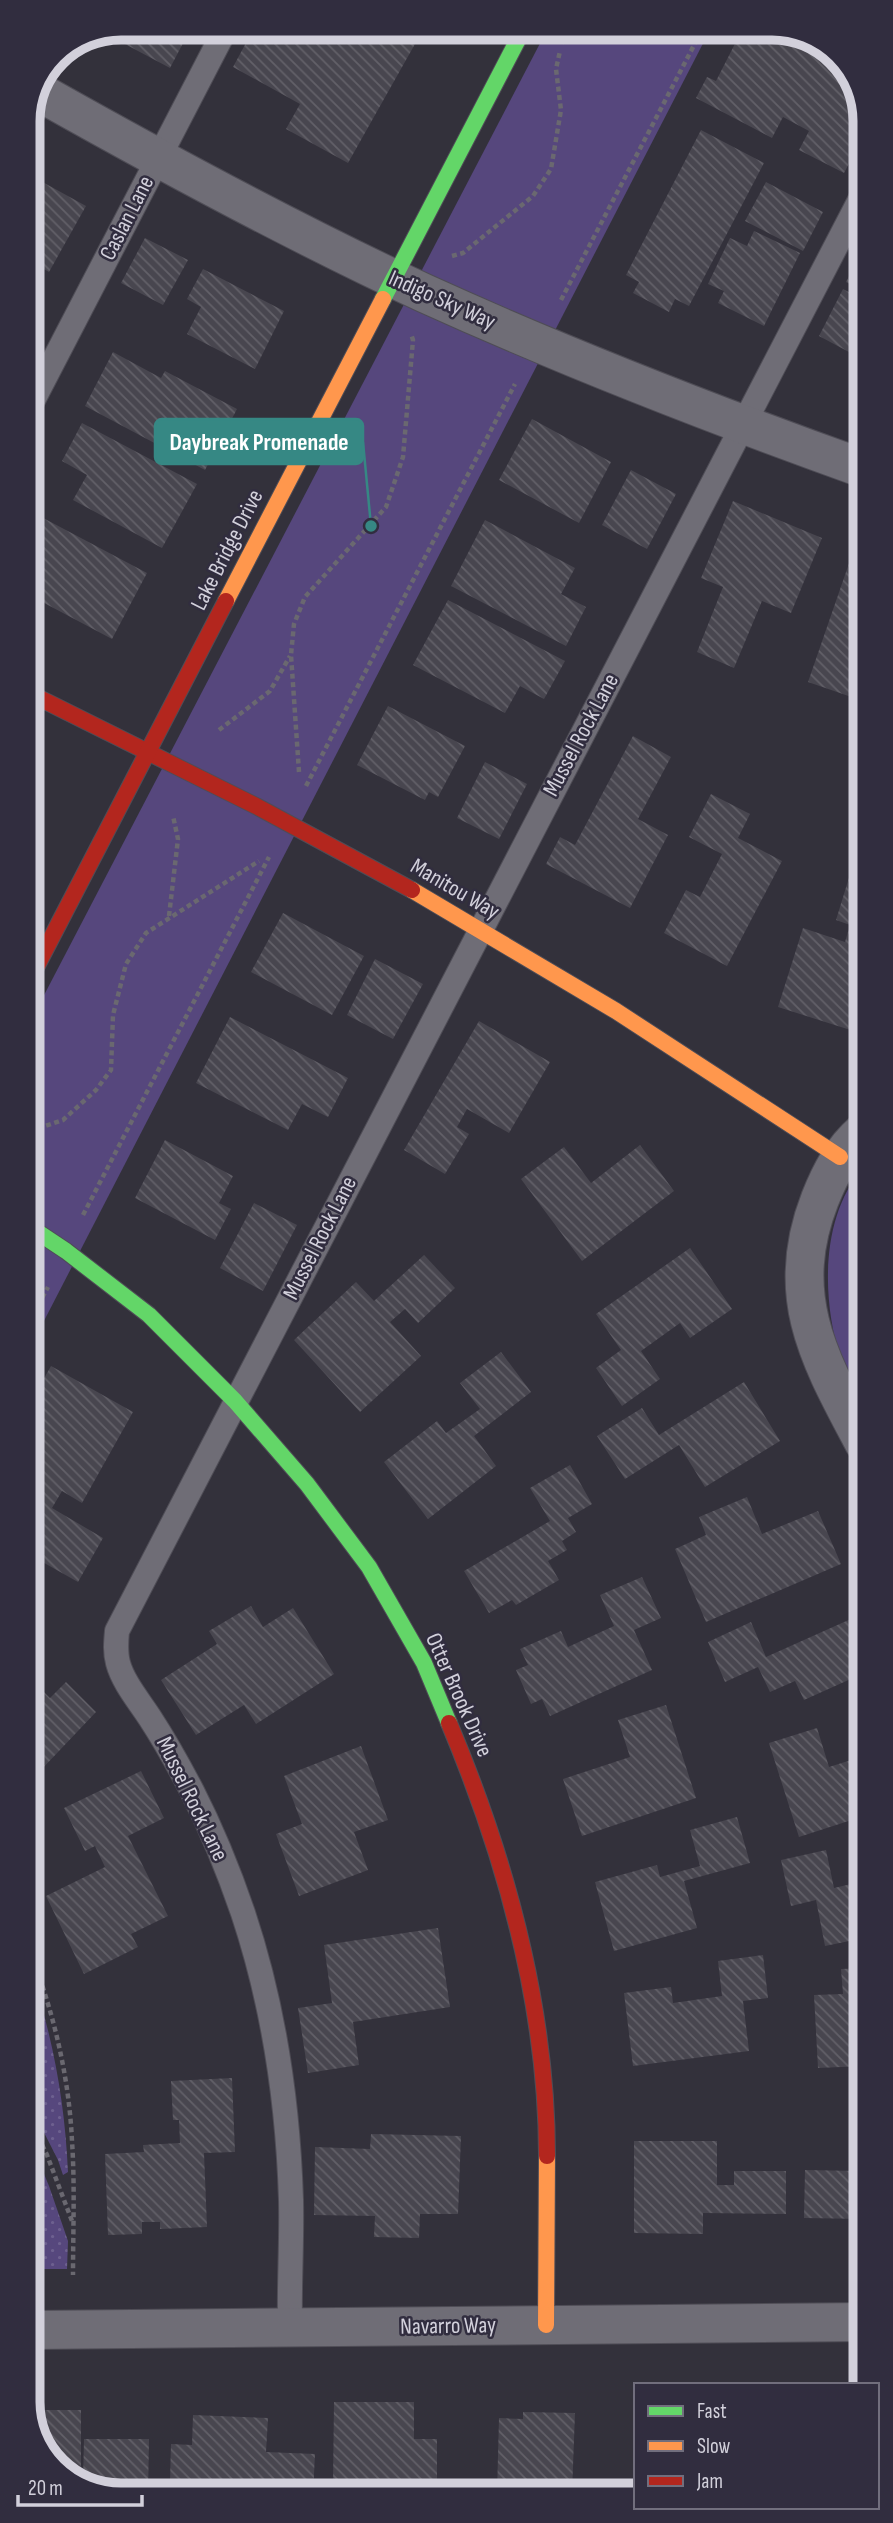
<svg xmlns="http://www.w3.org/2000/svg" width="893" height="2523" viewBox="0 0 893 2523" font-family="'Sofia Sans Condensed',sans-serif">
<defs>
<pattern id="grass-dots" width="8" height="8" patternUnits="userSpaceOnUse" patternTransform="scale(1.75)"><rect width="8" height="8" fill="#56477d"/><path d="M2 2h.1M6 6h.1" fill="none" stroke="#6d608f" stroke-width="1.8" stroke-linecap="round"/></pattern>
<pattern id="building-back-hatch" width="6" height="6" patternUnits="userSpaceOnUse" patternTransform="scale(1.75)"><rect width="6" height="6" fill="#48464f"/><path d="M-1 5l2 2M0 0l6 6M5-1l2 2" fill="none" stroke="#626068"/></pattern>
</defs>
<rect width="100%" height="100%" fill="#33313b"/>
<g fill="url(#grass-dots)">
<path d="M 31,1972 C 53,2037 65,2103 68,2172 L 63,2175 L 58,2160 L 31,2107 Z"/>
<path d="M 31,2143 L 49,2186 L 68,2241 L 67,2269 L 31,2269 Z"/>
</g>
<g fill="#56477d">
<path d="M 548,28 L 711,28 L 30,1348 L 29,1024 Z"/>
<path d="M 863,1168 L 864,1400 C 856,1386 845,1372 840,1357 C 822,1299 820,1217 863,1168 Z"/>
</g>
<g fill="url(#building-back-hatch)">
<path d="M 122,28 L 191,28 L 170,68 L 106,34 Z"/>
<path d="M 254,28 L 424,28 L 348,163 L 286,129 L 300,104 L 233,67 Z"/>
<path d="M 743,28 L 778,28 L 829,48 L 862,97 L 862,139 L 844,173 L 799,150 L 809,131 L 783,117 L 772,138 L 696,98 L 707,77 L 716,81 Z"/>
<path d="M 701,130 L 764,163 L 689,306 L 675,299 L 669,312 L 633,293 L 639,282 L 626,275 Z"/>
<path d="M 28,174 L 86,206 L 49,272 L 28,260 Z"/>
<path d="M 766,182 L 823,212 L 803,251 L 745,221 Z"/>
<path d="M 754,231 L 800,253 L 764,326 L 718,303 L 724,291 L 708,284 L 730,238 L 747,246 Z"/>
<path d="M 145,238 L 188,260 L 163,305 L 121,283 Z"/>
<path d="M 862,251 L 862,291 L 846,282 Z"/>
<path d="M 203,269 L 284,311 L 255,369 L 187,334 L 201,307 L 187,299 Z"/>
<path d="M 843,289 L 862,299 L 862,359 L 819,336 Z"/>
<path d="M 113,352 L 161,378 L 165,371 L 237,409 L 205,470 L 85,406 Z"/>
<path d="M 532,419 L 611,462 L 579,523 L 499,480 Z"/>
<path d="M 82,423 L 197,484 L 162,548 L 73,500 L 87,475 L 62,461 Z"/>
<path d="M 631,470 L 676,494 L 647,549 L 602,525 Z"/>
<path d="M 733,501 L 822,538 L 791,613 L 762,601 L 734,668 L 697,652 L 723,587 L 701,578 Z"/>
<path d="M 30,511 L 147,573 L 112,639 L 29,595 L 29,573 L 33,564 L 29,562 Z"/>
<path d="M 485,520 L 575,568 L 561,594 L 586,607 L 566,646 L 451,586 Z"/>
<path d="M 855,546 L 862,548 L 863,701 L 808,682 Z"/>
<path d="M 448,600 L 565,661 L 544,699 L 520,686 L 505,713 L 413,665 Z"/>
<path d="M 388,706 L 465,746 L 438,797 L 429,792 L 425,800 L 357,765 Z"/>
<path d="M 633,736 L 671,757 L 638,819 L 668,835 L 630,908 L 546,864 L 560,837 L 575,845 Z"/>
<path d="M 485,762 L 527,784 L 499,839 L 457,818 Z"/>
<path d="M 29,791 L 37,795 L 29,810 Z"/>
<path d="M 711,794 L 750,814 L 738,838 L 782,861 L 727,966 L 664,933 L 686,890 L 700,897 L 722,854 L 689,837 Z"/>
<path d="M 851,871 L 863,875 L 863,1034 L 778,1007 L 803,928 L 845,942 L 850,925 L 836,920 Z"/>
<path d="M 283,913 L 364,956 L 332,1015 L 251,972 Z"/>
<path d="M 375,959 L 423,984 L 393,1039 L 347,1015 Z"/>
<path d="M 230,1017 L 348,1078 L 328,1117 L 302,1104 L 288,1130 L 196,1083 Z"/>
<path d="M 479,1021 L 550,1062 L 509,1133 L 467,1109 L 457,1127 L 469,1134 L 445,1174 L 404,1150 Z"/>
<path d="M 165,1140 L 233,1176 L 219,1203 L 231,1209 L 215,1240 L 135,1198 Z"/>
<path d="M 640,1145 L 674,1191 L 582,1261 L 521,1179 L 564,1147 L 591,1183 Z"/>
<path d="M 254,1203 L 297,1225 L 263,1291 L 220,1268 Z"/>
<path d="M 690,1248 L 732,1309 L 690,1338 L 680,1323 L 641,1351 L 660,1379 L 622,1406 L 596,1368 L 621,1350 L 596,1314 Z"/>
<path d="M 424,1255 L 455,1288 L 418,1323 L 405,1309 L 390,1322 L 421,1356 L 360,1412 L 294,1340 L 356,1282 L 374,1301 Z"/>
<path d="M 501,1352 L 531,1392 L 474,1436 L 496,1466 L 428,1519 L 384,1462 L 437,1421 L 446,1433 L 480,1409 L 460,1383 Z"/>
<path d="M 51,1366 L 133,1412 L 82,1503 L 62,1491 L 52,1508 L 103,1538 L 78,1582 L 30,1555 L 30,1403 Z"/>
<path d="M 744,1382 L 780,1441 L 705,1487 L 679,1445 L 625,1479 L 597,1436 L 642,1408 L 659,1435 Z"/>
<path d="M 570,1465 L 592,1504 L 568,1518 L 576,1532 L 562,1541 L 567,1550 L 548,1561 L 559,1580 L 516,1605 L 512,1600 L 489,1613 L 464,1571 L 550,1521 L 530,1488 Z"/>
<path d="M 747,1497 L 762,1534 L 818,1511 L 841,1564 L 706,1622 L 675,1549 L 706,1535 L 699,1517 Z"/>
<path d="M 642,1577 L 661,1618 L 634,1630 L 652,1670 L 550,1716 L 542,1699 L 531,1704 L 516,1670 L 528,1665 L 520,1649 L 561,1631 L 568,1647 L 614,1626 L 600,1595 Z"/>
<path d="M 251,1606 L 263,1627 L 293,1608 L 334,1674 L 256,1724 L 244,1705 L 196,1735 L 161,1680 L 217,1644 L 209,1631 Z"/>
<path d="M 853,1618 L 864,1643 L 864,1673 L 804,1700 L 795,1681 L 770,1692 L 758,1667 L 725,1682 L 708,1642 L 751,1622 L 766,1657 Z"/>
<path d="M 30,1678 L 50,1698 L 66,1682 L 96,1712 L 40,1771 L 30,1762 Z"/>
<path d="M 666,1705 L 696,1798 L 582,1836 L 563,1779 L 630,1757 L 618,1720 Z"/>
<path d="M 817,1728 L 829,1767 L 864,1756 L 864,1816 L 799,1837 L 769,1743 Z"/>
<path d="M 361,1746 L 388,1820 L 354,1832 L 368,1870 L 299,1896 L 276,1834 L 302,1824 L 284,1776 Z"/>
<path d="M 141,1771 L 164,1818 L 128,1836 L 168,1916 L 131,1934 L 138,1947 L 84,1974 L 46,1896 L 105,1867 L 95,1846 L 85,1851 L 64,1808 Z"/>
<path d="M 737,1817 L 750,1863 L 684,1881 L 697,1928 L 614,1951 L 595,1882 L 657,1865 L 660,1877 L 700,1866 L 690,1830 Z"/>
<path d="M 826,1850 L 834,1888 L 864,1881 L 864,1938 L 825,1946 L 816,1900 L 791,1906 L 781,1860 Z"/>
<path d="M 438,1928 L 450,2007 L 353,2022 L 359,2065 L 308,2073 L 298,2008 L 332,2003 L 324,1945 Z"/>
<path d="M 763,1955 L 768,1998 L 743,2001 L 749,2051 L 633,2066 L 624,1993 L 671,1987 L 673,2003 L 722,1996 L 718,1961 Z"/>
<path d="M 864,1968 L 865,2066 L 818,2068 L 814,1995 L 843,1994 L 841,1969 Z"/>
<path d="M 232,2078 L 235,2152 L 204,2153 L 207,2227 L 160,2229 L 160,2222 L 142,2222 L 142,2234 L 108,2235 L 105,2154 L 144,2152 L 143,2145 L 180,2143 L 179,2120 L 173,2120 L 171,2081 Z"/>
<path d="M 371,2134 L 461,2136 L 458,2214 L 420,2214 L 419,2238 L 374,2237 L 375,2216 L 314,2215 L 315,2147 L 370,2149 Z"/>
<path d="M 634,2141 L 717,2141 L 717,2185 L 734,2185 L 734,2171 L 786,2171 L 786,2214 L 703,2213 L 703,2234 L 634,2233 Z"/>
<path d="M 805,2170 L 859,2171 L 858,2186 L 865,2187 L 865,2219 L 804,2218 Z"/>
<path d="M 334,2402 L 414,2402 L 414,2439 L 437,2439 L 437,2484 L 333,2484 Z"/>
<path d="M 31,2410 L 81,2410 L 81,2482 L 64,2475 L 31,2426 Z"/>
<path d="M 523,2412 L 575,2413 L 572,2493 L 497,2493 L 499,2418 L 523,2419 Z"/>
<path d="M 193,2415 L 268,2418 L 266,2452 L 315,2454 L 313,2494 L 193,2494 L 193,2482 L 170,2481 L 171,2444 L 192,2445 Z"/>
<path d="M 84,2439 L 149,2439 L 148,2495 L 115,2495 L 83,2483 Z"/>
</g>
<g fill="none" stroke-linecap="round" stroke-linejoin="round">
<defs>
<g id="lane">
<path d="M 29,408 L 226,28"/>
<path d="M 290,2327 C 289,2285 292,2242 291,2200 C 288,2103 274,2006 243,1913 C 229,1872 212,1830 192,1791 C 179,1766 165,1741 150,1718 C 139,1701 123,1682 118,1663 C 115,1652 116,1642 117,1631 L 862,196"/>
</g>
<g id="street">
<path d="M 39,92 C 165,163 293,232 424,293 C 567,358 714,415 862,468"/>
<path d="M 863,1132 C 842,1150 830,1174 820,1199 C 782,1296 820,1360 864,1443"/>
<path d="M 31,2330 L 865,2322"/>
</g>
<g id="fast">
<path d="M 383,299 L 524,28"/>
<path d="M 30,1227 L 66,1251 L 149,1315 L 235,1401 L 307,1484 L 369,1567 L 424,1663 L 449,1723"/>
</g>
<g id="slow">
<path d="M 226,601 L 383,299"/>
<path d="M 412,890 L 616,1011 L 840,1157"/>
<path d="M 546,2325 L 547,2156"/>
</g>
<g id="jam">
<path d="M 29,693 L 256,806 L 412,890"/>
<path d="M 29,981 L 226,601"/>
<path d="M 449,1723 C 506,1859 547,2007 547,2156"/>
</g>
</defs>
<use href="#lane" stroke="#4f4d56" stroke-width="26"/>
<use href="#street" stroke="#4f4d56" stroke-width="40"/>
<use href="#fast" stroke="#4f4d56" stroke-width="18"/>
<use href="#slow" stroke="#4f4d56" stroke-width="18"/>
<use href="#jam" stroke="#4f4d56" stroke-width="18"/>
<g stroke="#6a6870" stroke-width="4.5" stroke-dasharray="5 3.5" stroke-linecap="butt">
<path d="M 562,43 L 576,28"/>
<path d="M 452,256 L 463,253 L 533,196 L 551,169 L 561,110 L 556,69 L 560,51"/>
<path d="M 561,300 L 703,28"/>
<path d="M 219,730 L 270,691 L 290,656"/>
<path d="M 299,772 L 291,655 L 294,624 L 305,597 L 386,507 L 403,457 L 413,340 L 411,334"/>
<path d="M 306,786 L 515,384"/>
<path d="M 169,916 L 178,839 L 173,816"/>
<path d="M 30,1131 L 63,1120 L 96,1090 L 111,1070 L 113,1015 L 126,964 L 146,933 L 259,861"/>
<path d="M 83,1215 L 269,857"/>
<path d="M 30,1320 L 48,1287"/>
<path d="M 31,1954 C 54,2014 69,2077 72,2141 C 75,2186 73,2231 73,2275"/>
<path d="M 31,2122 L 47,2155 L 72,2221"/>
</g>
<use href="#lane" stroke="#6f6d76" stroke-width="24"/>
<use href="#street" stroke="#6f6d76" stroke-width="38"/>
<use href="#fast" stroke="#63d668" stroke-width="16"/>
<use href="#slow" stroke="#ff974d" stroke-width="16"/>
<use href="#jam" stroke="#b3261e" stroke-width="16"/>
</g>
<g text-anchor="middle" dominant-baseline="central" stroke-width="5" stroke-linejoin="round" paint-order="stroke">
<g font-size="23" fill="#d2d0db" stroke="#312d3f">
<text transform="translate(127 218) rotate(-63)">Caslan Lane</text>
<text transform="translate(442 300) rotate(24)">Indigo Sky Way</text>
<text transform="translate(227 550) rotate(-63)">Lake Bridge Drive</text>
<text transform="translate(581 735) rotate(-62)">Mussel Rock Lane</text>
<text transform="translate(455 889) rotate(30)">Manitou Way</text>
<text transform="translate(320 1238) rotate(-63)">Mussel Rock Lane</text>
<text transform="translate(459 1695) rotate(66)">Otter Brook Drive</text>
<text transform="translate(192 1799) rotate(64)">Mussel Rock Lane</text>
<text transform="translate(448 2326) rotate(-1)">Navarro Way</text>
</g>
</g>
<path d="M0 0H893V2523H0ZM121 40H772A81 81 0 0 1 853 121V2402A81 81 0 0 1 772 2483H121A81 81 0 0 1 40 2402V121A81 81 0 0 1 121 40Z" fill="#312d3f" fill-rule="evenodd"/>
<path fill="none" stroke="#d2d0db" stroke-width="9" d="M121 40H772A81 81 0 0 1 853 121V2402A81 81 0 0 1 772 2483H121A81 81 0 0 1 40 2402V121A81 81 0 0 1 121 40Z"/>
<path fill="none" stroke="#368884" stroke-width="2.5" d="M371 526L363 442"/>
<circle fill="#368884" stroke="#312d3f" stroke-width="2.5" cx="371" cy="526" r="7"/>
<rect fill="#368884" stroke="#368884" stroke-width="2.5" x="155" y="419" width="208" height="45" rx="7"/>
<g font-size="24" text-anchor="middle" font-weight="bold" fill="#fff">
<text x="259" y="450">Daybreak Promenade</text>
</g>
<rect x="634" y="2383" width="245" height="126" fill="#312d3f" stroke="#716e7d" stroke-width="2"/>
<rect x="648" y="2406" width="35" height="10" fill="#63d668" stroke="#716e7d" stroke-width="2"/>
<text x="697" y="2418" font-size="21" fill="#d2d0db">Fast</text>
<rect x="648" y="2441" width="35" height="10" fill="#ff974d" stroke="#716e7d" stroke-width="2"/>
<text x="697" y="2453" font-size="21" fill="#d2d0db">Slow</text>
<rect x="648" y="2476" width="35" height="10" fill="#b3261e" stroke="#716e7d" stroke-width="2"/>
<text x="697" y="2488" font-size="21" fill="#d2d0db">Jam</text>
<path d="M18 2495v10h124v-10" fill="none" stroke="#d2d0db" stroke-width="3.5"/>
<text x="28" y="2495" font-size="21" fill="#d2d0db" stroke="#312d3f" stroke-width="5" paint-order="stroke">20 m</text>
</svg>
